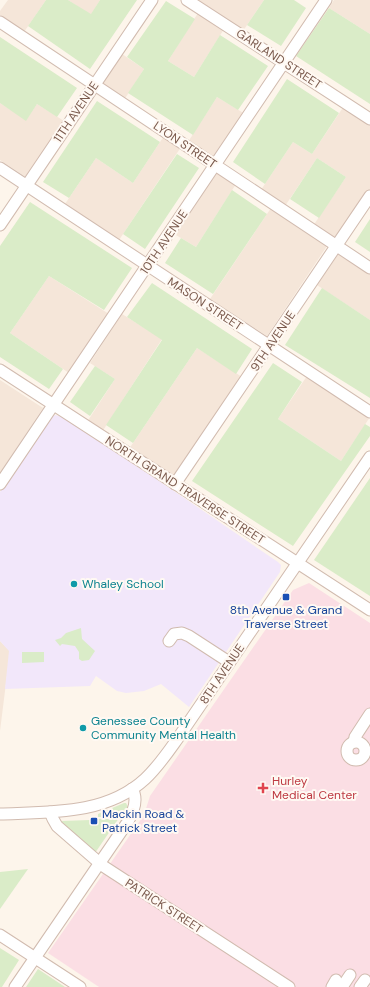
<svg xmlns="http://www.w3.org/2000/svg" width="370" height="987" viewBox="0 0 370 987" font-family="'DM Sans',sans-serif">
<rect width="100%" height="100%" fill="#fdf5eb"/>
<g fill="#f5e6d9">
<path d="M 8,0 L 46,0 L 24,32 L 0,15 L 0,11 Z"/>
<path d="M 68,0 L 100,0 L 91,15 Z"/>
<path d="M 198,0 L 264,0 L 243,31 Z"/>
<path d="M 334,0 L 370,0 L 370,34 L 329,8 Z"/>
<path d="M 198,13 L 224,29 L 194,77 L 168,61 Z"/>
<path d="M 122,54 L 144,69 L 124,100 L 101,84 Z"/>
<path d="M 217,97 L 245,114 L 215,160 L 188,142 Z"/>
<path d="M 0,103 L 26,120 L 37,104 L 64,121 L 26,177 L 0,160 Z"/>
<path d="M 344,106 L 370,123 L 370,190 L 336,241 L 313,226 L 346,177 L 317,158 L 285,206 L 261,190 L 293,142 L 312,154 Z"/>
<path d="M 164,136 L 181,147 L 119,240 L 65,204 L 96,158 L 133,183 Z"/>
<path d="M 217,172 L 236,184 L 196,247 L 176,235 Z"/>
<path d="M 271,208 L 327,246 L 267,336 L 210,299 Z"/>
<path d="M 339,253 L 370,274 L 370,320 L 317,285 Z"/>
<path d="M 49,276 L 109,314 L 69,373 L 10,333 Z"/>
<path d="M 122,314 L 162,339 L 102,432 L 87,422 L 115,379 L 90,363 Z"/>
<path d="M 197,348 L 242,377 L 174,478 L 129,449 Z"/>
<path d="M 307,376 L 370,417 L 341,461 L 278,419 Z"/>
<path d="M 0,380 L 43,408 L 0,473 Z"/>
<path d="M 0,641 L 10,651 L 0,731 Z"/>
</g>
<path fill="#f2e7fa" d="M 55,415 L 62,417 L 171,489 L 278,562 L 281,565 L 280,572 L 189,707 L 161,684 L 144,691 L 126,693 L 117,691 L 96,676 L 90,686 L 5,689 L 9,651 L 0,641 L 0,492 L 50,419 Z"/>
<path fill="#fbdee4" d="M 309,583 L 370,623 L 370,987 L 99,987 L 48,953 L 144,815 L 150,796 L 293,590 Z"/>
<g fill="#daecc8">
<path d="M 46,0 L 68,0 L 91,14 L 100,0 L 137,0 L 90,69 L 28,26 Z"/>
<path d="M 264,0 L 294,0 L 306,8 L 281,46 L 247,25 Z"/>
<path d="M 166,1 L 195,19 L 168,61 L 194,77 L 220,35 L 268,66 L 238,110 L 217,97 L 193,135 L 128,93 L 144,69 L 127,57 Z"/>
<path d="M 329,8 L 370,34 L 370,104 L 296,56 Z"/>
<path d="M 0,37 L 77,88 L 57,117 L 37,104 L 26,121 L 0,103 Z"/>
<path d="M 287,79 L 339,113 L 312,154 L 293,142 L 265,184 L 233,162 Z"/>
<path d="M 97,101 L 160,142 L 133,183 L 96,158 L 69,198 L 43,182 Z"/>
<path d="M 177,154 L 199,168 L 145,249 L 123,234 Z"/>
<path d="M 317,158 L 346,177 L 319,218 L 290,199 Z"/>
<path d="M 232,190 L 267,214 L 213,294 L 165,263 L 181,238 L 196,247 Z"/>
<path d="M 30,202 L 132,268 L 104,310 L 49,276 L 10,333 L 63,369 L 49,389 L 0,357 L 0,246 Z"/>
<path d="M 370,219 L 370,252 L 355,242 Z"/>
<path d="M 152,283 L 252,349 L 236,374 L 197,348 L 133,443 L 106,425 L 162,340 L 127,317 Z"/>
<path d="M 322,288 L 370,320 L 370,398 L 285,345 Z"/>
<path d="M 273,363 L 302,382 L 278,419 L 341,461 L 365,424 L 370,427 L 370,436 L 293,546 L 192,481 Z"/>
<path d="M 95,366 L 115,379 L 90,416 L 70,402 Z"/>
<path d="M 370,478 L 370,596 L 314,560 Z"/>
<path d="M 81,628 L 82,639 L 95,651 L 89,660 L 82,661 L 79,659 L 79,652 L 75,646 L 62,644 L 60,646 L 55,640 L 61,638 L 66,633 Z"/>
<path d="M 22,652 L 44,652 L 44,662 L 22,663 Z"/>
<path d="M 124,803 L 126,803 L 128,807 L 125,816 L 98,817 L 98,814 Z"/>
<path d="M 119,818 L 95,853 L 61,821 L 90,820 L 90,822 L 97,822 L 98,819 Z"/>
<path d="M 28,869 L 0,909 L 0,872 Z"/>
<path d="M 0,948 L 19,960 L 2,987 L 0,987 Z"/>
<path d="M 38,969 L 65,987 L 26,987 Z"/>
</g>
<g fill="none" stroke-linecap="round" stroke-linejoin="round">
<defs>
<g id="minor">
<path d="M 187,0 L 370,119"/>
<path d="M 0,22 L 370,268"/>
<path d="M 0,168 L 370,412"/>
<path d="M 0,225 L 152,0"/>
<path d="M 0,370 L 370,610"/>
<path d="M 0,484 L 326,0"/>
<path d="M 175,484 L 370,196"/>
<path d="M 169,641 L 174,634 L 182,633 L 189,636 L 229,662"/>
<circle cx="356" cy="751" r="9"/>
<path d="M 354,742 L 355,737 L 370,714"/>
<path d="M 50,812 L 53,819 L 57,826 L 103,866 L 289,987"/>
<path d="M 0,814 C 50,812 106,815 145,779 C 158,767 168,752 178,738 L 370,457"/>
<path d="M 0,935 L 80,987"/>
<path d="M 15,987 L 127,823 C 133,813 139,800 132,789"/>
<path d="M 332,987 L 336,980"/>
<path d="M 342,987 L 350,975"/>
<path d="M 360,987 L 365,980"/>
</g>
</defs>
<use href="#minor" stroke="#d1bbaf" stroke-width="13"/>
<use href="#minor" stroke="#fff" stroke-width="11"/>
</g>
<g fill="#0f9aa8" stroke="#fff9f3" stroke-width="1.5">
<circle cx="74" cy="584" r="4"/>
<circle cx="83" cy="728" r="4"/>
</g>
<g fill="#1a4fb4" stroke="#fff9f3" stroke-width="1.5">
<rect x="282" y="593" width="8" height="8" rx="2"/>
<rect x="90" y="817" width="8" height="8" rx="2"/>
</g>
<path fill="#e0444e" stroke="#fff9f3" stroke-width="1.5" d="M261 782h4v4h4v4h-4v4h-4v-4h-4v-4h4z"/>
<g text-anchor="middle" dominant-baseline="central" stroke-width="4" stroke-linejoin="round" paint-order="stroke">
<g font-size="12" fill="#7a594c" stroke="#fff9f3">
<text transform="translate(279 59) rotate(33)">GARLAND STREET</text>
<text transform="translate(76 112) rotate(-56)">11TH AVENUE</text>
<text transform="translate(185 145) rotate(34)">LYON STREET</text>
<text transform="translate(164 242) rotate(-56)">10TH AVENUE</text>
<text transform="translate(205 304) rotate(33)">MASON STREET</text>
<text transform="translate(273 341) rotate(-56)">9TH AVENUE</text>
<text transform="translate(185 490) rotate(33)">NORTH GRAND TRAVERSE STREET</text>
<text transform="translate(222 674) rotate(-56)">8TH AVENUE</text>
<text transform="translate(164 906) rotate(33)">PATRICK STREET</text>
</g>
<g font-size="12" fill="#0d838f" stroke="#fff9f3" text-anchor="start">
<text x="82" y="584">Whaley School</text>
<text x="91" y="721">Genessee County<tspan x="91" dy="14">Community Mental Health</tspan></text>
</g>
<g font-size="12" fill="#164399" stroke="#fff9f3">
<text x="286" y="610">8th Avenue &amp; Grand<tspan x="286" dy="14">Traverse Street</tspan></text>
<text x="102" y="814" text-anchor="start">Mackin Road &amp;<tspan x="102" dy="14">Patrick Street</tspan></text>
</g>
<g font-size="12" fill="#be3a42" stroke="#fff9f3" text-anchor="start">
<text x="272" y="781">Hurley<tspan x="272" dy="14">Medical Center</tspan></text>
</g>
</g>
</svg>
